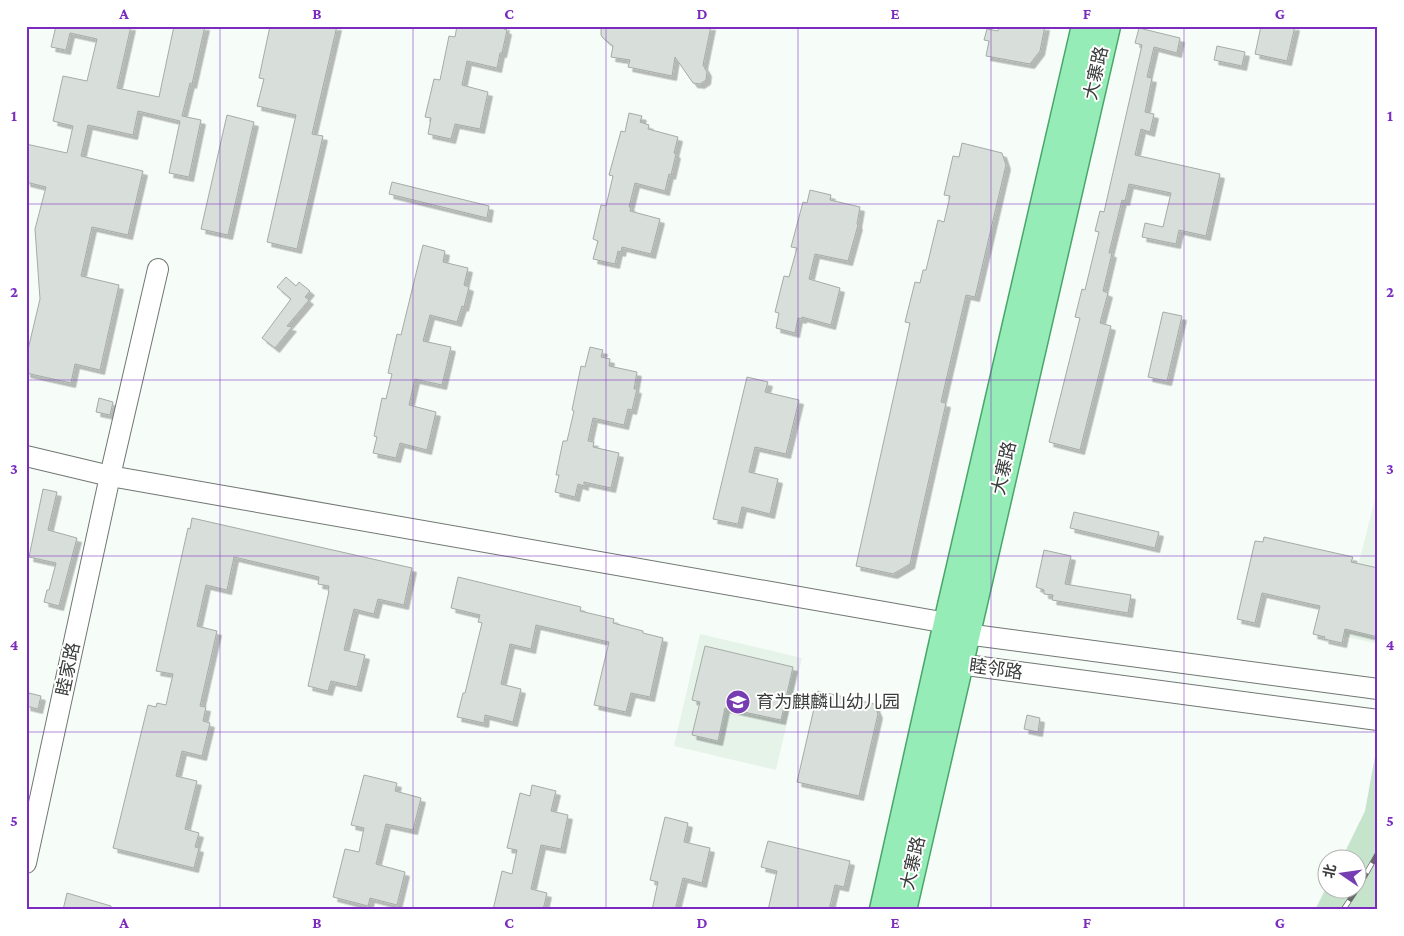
<svg xmlns="http://www.w3.org/2000/svg" width="1404" height="936" viewBox="0 0 1404 936" font-family="'Crimson Pro','Noto Sans SC',serif">
<defs>
<filter id="shadow"><feDropShadow dx="4.5" dy="4.5" stdDeviation="0" flood-color="#0004"/></filter>
</defs>
<rect width="100%" height="100%" fill="#f6fcf8"/>
<g fill="#e6f3e9">
<path d="M 1378,488 L 1378,644 L 1340,635 Z"/>
<path d="M 700,634 L 802,658 L 776,770 L 674,746 Z"/>
</g>
<path fill="#c6e3cc" d="M 1376,751 L 1378,752 L 1378,910 L 1315,910 L 1326,888 L 1356,888 L 1356,858 L 1342,858 L 1365,811 Z"/>
<g fill="#d8ded9" stroke="#a5aba7" filter="url(#shadow)">
<path d="M 56,26 L 131,26 L 117,88 L 159,97 L 174,26 L 205,26 L 192,84 L 190,83 L 182,116 L 201,120 L 189,177 L 169,173 L 180,121 L 138,111 L 133,135 L 88,125 L 81,156 L 143,171 L 128,235 L 92,227 L 81,276 L 119,285 L 100,370 L 75,364 L 71,383 L 26,373 L 26,358 L 40,299 L 35,229 L 46,187 L 26,182 L 26,144 L 67,153 L 73,126 L 53,121 L 63,76 L 87,81 L 97,39 L 70,33 L 66,50 L 51,47 Z"/>
<path d="M 270,26 L 337,26 L 312,134 L 323,136 L 297,249 L 267,242 L 296,115 L 257,106 L 264,79 L 259,78 Z"/>
<path d="M 457,26 L 505,26 L 504,29 L 507,30 L 502,53 L 500,53 L 497,68 L 467,61 L 462,85 L 488,92 L 480,129 L 455,124 L 451,139 L 428,134 L 431,118 L 425,117 L 434,79 L 440,80 L 449,36 L 455,37 Z"/>
<path d="M 601,26 L 711,26 L 703,65 L 707,72 L 706,80 L 700,84 L 693,83 L 675,57 L 672,76 L 628,67 L 630,60 L 611,57 L 613,46 L 603,38 L 601,35 Z"/>
<path d="M 999,26 L 1045,26 L 1040,51 L 1030,64 L 986,56 L 989,41 L 984,40 L 987,29 L 998,31 Z"/>
<path d="M 1261,26 L 1295,26 L 1287,61 L 1255,54 Z"/>
<path d="M 1139,28 L 1180,38 L 1177,53 L 1154,47 L 1147,77 L 1152,78 L 1145,112 L 1154,114 L 1150,132 L 1141,129 L 1135,155 L 1220,174 L 1206,236 L 1179,230 L 1176,244 L 1142,237 L 1145,223 L 1163,227 L 1171,193 L 1129,184 L 1125,201 L 1122,200 L 1109,253 L 1112,253 L 1103,291 L 1108,293 L 1100,323 L 1111,326 L 1080,450 L 1049,442 L 1080,318 L 1075,317 L 1082,289 L 1085,290 L 1099,232 L 1095,231 L 1100,211 L 1104,212 L 1142,45 L 1135,43 Z"/>
<path d="M 1217,46 L 1245,52 L 1242,66 L 1214,60 Z"/>
<path d="M 629,113 L 642,116 L 640,122 L 649,125 L 648,129 L 678,137 L 674,153 L 676,154 L 671,175 L 669,174 L 665,191 L 635,183 L 629,207 L 631,207 L 630,211 L 660,219 L 651,254 L 622,247 L 621,252 L 618,251 L 615,264 L 593,259 L 598,241 L 593,239 L 601,205 L 606,206 L 613,176 L 609,175 L 621,131 L 625,132 Z"/>
<path d="M 227,115 L 254,122 L 228,235 L 201,229 Z"/>
<path d="M 962,143 L 1002,153 L 1006,165 L 975,297 L 966,295 L 941,402 L 946,403 L 910,564 L 893,574 L 856,566 L 910,323 L 905,322 L 915,282 L 920,283 L 923,270 L 926,270 L 938,220 L 944,222 L 950,196 L 944,195 L 953,156 L 959,157 Z"/>
<path d="M 392,182 L 489,206 L 487,218 L 389,194 Z"/>
<path d="M 810,190 L 831,195 L 830,200 L 860,207 L 857,224 L 858,225 L 848,261 L 815,254 L 809,279 L 840,288 L 831,325 L 802,317 L 802,319 L 798,318 L 795,333 L 776,328 L 779,313 L 775,312 L 784,276 L 789,277 L 797,248 L 791,247 L 803,202 L 807,203 Z"/>
<path d="M 423,245 L 445,251 L 443,262 L 468,268 L 464,285 L 469,287 L 464,307 L 462,306 L 457,322 L 430,315 L 423,341 L 451,347 L 442,385 L 415,379 L 409,405 L 436,412 L 427,450 L 400,443 L 396,458 L 373,453 L 377,437 L 374,436 L 382,398 L 386,399 L 392,374 L 388,373 L 397,334 L 401,335 Z"/>
<path d="M 286,277 L 296,286 L 299,282 L 310,291 L 305,297 L 309,300 L 287,326 L 292,327 L 275,348 L 262,338 L 291,299 L 277,287 Z"/>
<path d="M 1163,312 L 1182,316 L 1167,381 L 1148,377 Z"/>
<path d="M 590,347 L 603,350 L 601,357 L 610,359 L 609,366 L 637,372 L 634,389 L 637,389 L 632,410 L 628,409 L 624,425 L 593,418 L 588,441 L 594,442 L 593,447 L 619,453 L 611,488 L 584,482 L 584,486 L 578,484 L 575,497 L 555,492 L 559,475 L 556,475 L 563,441 L 567,441 L 574,411 L 572,410 L 581,366 L 585,367 Z"/>
<path d="M 747,377 L 768,382 L 765,392 L 799,400 L 786,454 L 755,447 L 749,472 L 778,479 L 770,514 L 742,507 L 738,524 L 713,519 Z"/>
<path d="M 99,398 L 113,402 L 110,415 L 96,412 Z"/>
<path d="M 43,489 L 57,492 L 48,530 L 77,538 L 59,606 L 44,602 L 47,590 L 49,590 L 56,563 L 29,557 Z"/>
<path d="M 1074,512 L 1159,532 L 1155,548 L 1070,528 Z"/>
<path d="M 192,518 L 412,568 L 404,605 L 378,599 L 374,614 L 354,609 L 344,650 L 365,655 L 357,687 L 331,681 L 328,691 L 308,686 L 329,591 L 328,591 L 329,586 L 318,584 L 319,577 L 234,557 L 227,590 L 206,585 L 197,626 L 217,631 L 200,706 L 206,707 L 203,721 L 210,723 L 202,756 L 182,751 L 176,776 L 197,781 L 185,829 L 199,833 L 195,847 L 199,848 L 194,868 L 113,848 L 148,705 L 156,707 L 157,703 L 166,705 L 173,674 L 156,671 L 188,528 L 190,529 Z"/>
<path d="M 1264,537 L 1353,557 L 1351,562 L 1378,568 L 1378,637 L 1345,629 L 1342,643 L 1324,639 L 1325,637 L 1313,634 L 1320,606 L 1262,593 L 1255,623 L 1237,619 L 1255,541 L 1263,542 Z"/>
<path d="M 1044,550 L 1071,556 L 1065,584 L 1131,595 L 1128,613 L 1052,600 L 1053,595 L 1044,594 L 1044,590 L 1036,587 Z"/>
<path d="M 458,577 L 581,607 L 580,611 L 614,619 L 613,623 L 643,631 L 643,633 L 663,638 L 650,697 L 631,693 L 626,712 L 594,705 L 609,642 L 536,625 L 531,649 L 510,644 L 501,684 L 521,689 L 513,722 L 485,715 L 484,723 L 457,717 L 463,693 L 465,693 L 482,623 L 478,622 L 480,615 L 451,608 Z"/>
<path d="M 705,646 L 793,667 L 781,720 L 725,708 L 718,741 L 692,735 L 700,702 L 692,700 Z"/>
<path d="M 818,691 L 874,704 L 878,714 L 859,796 L 797,782 Z"/>
<path d="M 29,693 L 41,696 L 38,709 L 26,706 Z"/>
<path d="M 1027,715 L 1040,718 L 1038,732 L 1024,729 Z"/>
<path d="M 364,775 L 397,783 L 395,791 L 421,798 L 413,830 L 386,824 L 376,864 L 405,872 L 397,905 L 370,898 L 368,906 L 333,897 L 345,849 L 359,852 L 364,828 L 351,825 Z"/>
<path d="M 532,785 L 556,791 L 551,811 L 568,815 L 561,849 L 541,845 L 531,889 L 547,893 L 543,910 L 493,910 L 502,871 L 512,874 L 517,850 L 507,848 L 520,793 L 530,796 Z"/>
<path d="M 665,817 L 688,823 L 684,842 L 710,848 L 702,883 L 683,878 L 675,910 L 652,910 L 658,882 L 650,880 Z"/>
<path d="M 768,841 L 850,861 L 844,887 L 835,885 L 829,910 L 768,910 L 777,871 L 761,867 Z"/>
<path d="M 67,893 L 111,906 L 111,910 L 63,910 Z"/>
</g>
<g fill="none" stroke-linecap="round" stroke-linejoin="round">
<defs>
<g id="minor">
<path d="M 26,456 L 110,476 L 947,623"/>
<path d="M 1378,689 L 966,634 L 941,647 L 959,664 L 1378,720"/>
<path d="M 26,863 L 110,476 L 158,269"/>
</g>
<g id="major">
<path d="M 883,910 L 947,623 L 1085,26"/>
<path d="M 903,910 L 1107,26"/>
</g>
</defs>
<use href="#minor" stroke="#717773" stroke-width="22"/>
<use href="#major" stroke="#48a66b" stroke-width="29"/>
<use href="#minor" stroke="#fff" stroke-width="20"/>
<use href="#major" stroke="#96ecb6" stroke-width="26"/>
<defs>
<path id="rail" d="M 1343,910 L 1359,886 L 1378,853"/>
</defs>
<use href="#rail" stroke="#676a68" stroke-width="5.5"/>
<use href="#rail" stroke="#fff" stroke-width="4" stroke-dasharray="11" stroke-linecap="butt"/>
</g>
<path fill="none" stroke="#7b2cbf" stroke-width="1" stroke-opacity="0.55" d="M 220,26 L 220,910M 413,26 L 413,910M 606,26 L 606,910M 798,26 L 798,910M 991,26 L 991,910M 1184,26 L 1184,910M 26,204 L 1378,204M 26,380 L 1378,380M 26,556 L 1378,556M 26,732 L 1378,732"/>
<defs>
<symbol id="school-disc" viewBox="-11 -11 22 22"><circle r="9.5" fill="#763db3" stroke="#fff"/><path d="M0-5L7-2L0 1L-7-2ZM-4 1L0 2.5L4 1V4Q0 6-4 4Z" fill="#fff"/></symbol>
</defs>
<g fill-rule="evenodd">
<use href="#school-disc" x="724" y="688" width="28" height="28"/>
</g>
<g text-anchor="middle" dominant-baseline="central" stroke-width="4" stroke-linejoin="round" paint-order="stroke">
<g font-size="18" fill="#393c3a" stroke="#fff">
<text transform="translate(1096 73) rotate(-77)">大寨路</text>
<text transform="translate(1004 468) rotate(-77)">大寨路</text>
<text transform="translate(68 669) rotate(-78)">睦家路</text>
<text transform="translate(996 669) rotate(8)">睦邻路</text>
<text transform="translate(913 863) rotate(-77)">大寨路</text>
</g>
<g font-size="18" fill="#393c3a" stroke="#fff" text-anchor="start">
<text x="756" y="702">育为麒麟山幼儿园</text>
</g>
</g>
<rect width="1404" height="936" fill="none" stroke="#ffffff" stroke-width="55"/>
<g transform="translate(1342 874) rotate(283)"><circle r="24" fill="#ffffff" stroke="#b0b1b0"/>
<path d="M0-4L9 19L0 12L-9 19Z" fill="#763db3"/>
<text y="-8" font-size="14" font-weight="bold" text-anchor="middle" fill="#393c3a">北</text>
</g>
<rect x="28" y="28" width="1348" height="880" fill="none" stroke="#7b2cbf" stroke-width="2"/>
<g font-size="16" text-anchor="middle" font-weight="bold" fill="#7b2cbf">
<text x="124" y="19">A</text>
<text x="317" y="19">B</text>
<text x="509" y="19">C</text>
<text x="702" y="19">D</text>
<text x="895" y="19">E</text>
<text x="1087" y="19">F</text>
<text x="1280" y="19">G</text>
<text x="14" y="121">1</text>
<text x="1390" y="121">1</text>
<text x="14" y="297">2</text>
<text x="1390" y="297">2</text>
<text x="14" y="474">3</text>
<text x="1390" y="474">3</text>
<text x="14" y="650">4</text>
<text x="1390" y="650">4</text>
<text x="14" y="826">5</text>
<text x="1390" y="826">5</text>
<text x="124" y="928">A</text>
<text x="317" y="928">B</text>
<text x="509" y="928">C</text>
<text x="702" y="928">D</text>
<text x="895" y="928">E</text>
<text x="1087" y="928">F</text>
<text x="1280" y="928">G</text>
</g>
</svg>
